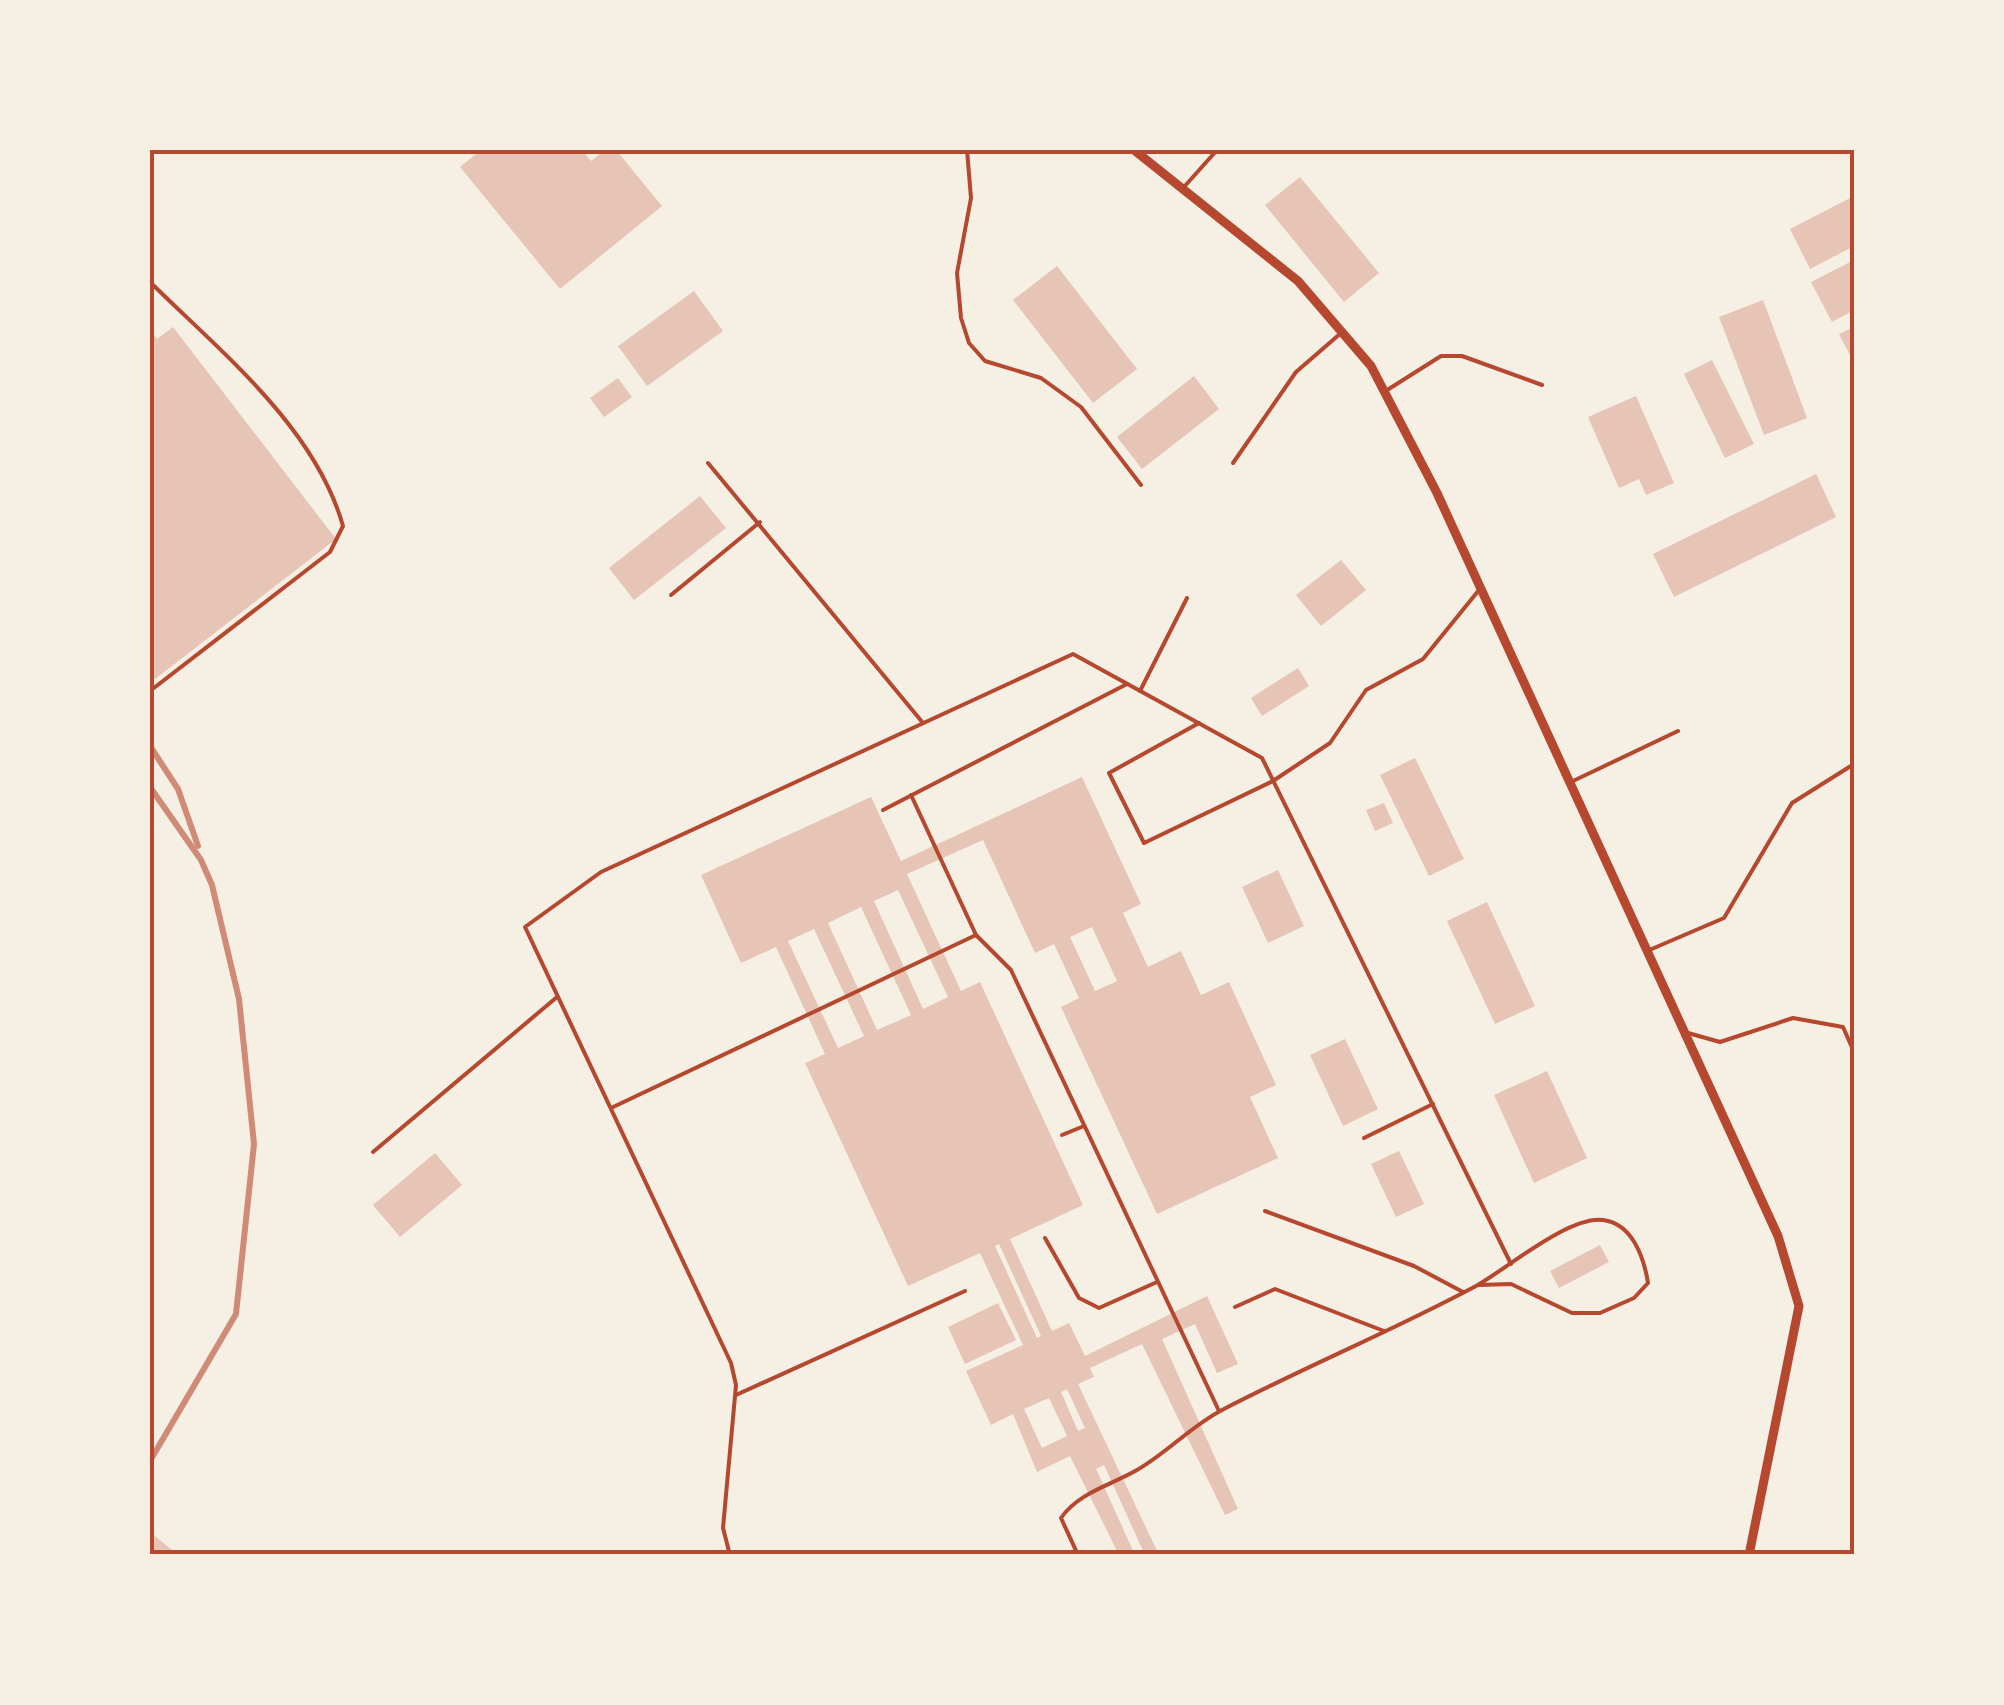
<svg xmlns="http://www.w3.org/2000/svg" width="2004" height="1705" viewBox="0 0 2004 1705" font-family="Rubik,sans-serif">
<rect width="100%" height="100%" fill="#f6efe4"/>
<g fill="#e6c5b7" fill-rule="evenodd">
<path d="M 481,150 L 582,150 L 591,161 L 605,150 L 616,150 L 662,206 L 560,289 L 460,167 Z"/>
<path d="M 1300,177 L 1379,273 L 1344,302 L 1265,205 Z"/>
<path d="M 1854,196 L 1854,246 L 1810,269 L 1790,229 Z"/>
<path d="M 1854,260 L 1854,310 L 1832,322 L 1811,282 Z"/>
<path d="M 1057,266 L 1137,369 L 1093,403 L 1013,300 Z"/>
<path d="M 694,291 L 723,331 L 647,386 L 618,346 Z"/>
<path d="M 1763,300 L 1807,418 L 1764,435 L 1719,317 Z"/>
<path d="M 173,327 L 336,539 L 150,683 L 150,329 L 157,339 Z"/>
<path d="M 1854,327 L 1854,363 L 1839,334 Z"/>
<path d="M 1712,360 L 1754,444 L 1725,458 L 1684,374 Z"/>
<path d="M 1194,376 L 1219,409 L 1142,469 L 1117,437 Z"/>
<path d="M 618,378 L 632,397 L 604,417 L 590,398 Z"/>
<path d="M 1636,396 L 1674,483 L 1646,495 L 1639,479 L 1619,488 L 1588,417 Z"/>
<path d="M 1816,474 L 1836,517 L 1674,597 L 1653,554 Z"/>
<path d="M 700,496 L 726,528 L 634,600 L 609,568 Z"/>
<path d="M 1341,560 L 1366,590 L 1321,626 L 1296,595 Z"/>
<path d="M 1298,668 L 1309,686 L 1262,716 L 1251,698 Z"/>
<path d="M 1415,758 L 1464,859 L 1429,876 L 1380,775 Z"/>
<path d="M 1082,777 L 1141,904 L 1123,913 L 1148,967 L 1181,951 L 1201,995 L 1229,982 L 1276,1085 L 1250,1097 L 1278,1158 L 1157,1214 L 1061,1007 L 1079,998 L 1054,944 L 1035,953 L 983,840 L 907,874 L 961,991 L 980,982 L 1083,1205 L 1010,1239 L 1052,1331 L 1069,1323 L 1085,1356 L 1207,1296 L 1238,1364 L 1217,1373 L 1195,1324 L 1162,1339 L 1238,1509 L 1225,1515 L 1142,1344 L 1090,1368 L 1094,1377 L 1078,1384 L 1159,1555 L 1145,1555 L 1104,1465 L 1096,1469 L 1135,1555 L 1119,1555 L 1070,1456 L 1037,1472 L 1013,1414 L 991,1425 L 966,1371 L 1023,1345 L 980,1253 L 908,1286 L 805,1063 L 825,1054 L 776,947 L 741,963 L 701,875 L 871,797 L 901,861 ZM 898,890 L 948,997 L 923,1009 L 874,901 ZM 861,907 L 911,1015 L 877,1030 L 828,923 ZM 1092,927 L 1117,981 L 1095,991 L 1070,937 ZM 814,929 L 864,1036 L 838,1048 L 788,941 ZM 999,1244 L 1041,1336 L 1037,1338 L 995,1246 ZM 1067,1389 L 1085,1428 L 1078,1431 L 1061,1392 ZM 1049,1398 L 1067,1436 L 1042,1448 L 1024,1409 Z"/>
<path d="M 1384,803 L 1393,823 L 1375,831 L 1366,810 Z"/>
<path d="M 1278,870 L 1304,926 L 1268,943 L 1242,887 Z"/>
<path d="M 1487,902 L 1535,1006 L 1495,1024 L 1447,921 Z"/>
<path d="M 1345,1039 L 1378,1109 L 1343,1126 L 1310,1055 Z"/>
<path d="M 1547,1071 L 1587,1158 L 1534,1183 L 1494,1095 Z"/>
<path d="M 1399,1151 L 1424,1204 L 1396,1217 L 1371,1164 Z"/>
<path d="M 435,1153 L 462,1185 L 400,1237 L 373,1205 Z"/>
<path d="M 1600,1245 L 1609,1262 L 1559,1288 L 1550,1271 Z"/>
<path d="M 998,1303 L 1016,1340 L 965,1364 L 948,1327 Z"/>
<path d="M 150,1532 L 172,1550 L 167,1555 L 150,1555 Z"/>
</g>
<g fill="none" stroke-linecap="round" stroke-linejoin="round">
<g stroke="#b5482f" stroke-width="4">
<path d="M 967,150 L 971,198 L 957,273 L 961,318 L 969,343 L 985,361 L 1041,378 L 1081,407 L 1141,485"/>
<path d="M 1184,187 L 1217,150"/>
<path d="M 150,282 C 221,352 315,427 343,526 L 330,552 L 150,691"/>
<path d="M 1384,392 L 1441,356 L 1462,356 L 1542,385"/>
<path d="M 708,463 L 923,723"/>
<path d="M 1233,463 L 1296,372 L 1341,333"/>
<path d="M 671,595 L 760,522"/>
<path d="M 1140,691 L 1187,598"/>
<path d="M 1199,723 L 1109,773 L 1144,843 L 1273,781 L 1330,743 L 1366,690 L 1423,659 L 1479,590"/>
<path d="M 1573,781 L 1678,731"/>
<path d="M 911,795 L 976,935 L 1011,970 L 1219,1411"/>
<path d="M 883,810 L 1127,684"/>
<path d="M 1647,951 L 1724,918 L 1792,803 L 1854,764"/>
<path d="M 1688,1033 L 1720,1042 L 1793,1018 L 1843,1027 L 1854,1052"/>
<path d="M 611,1108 L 976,935"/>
<path d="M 1062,1135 L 1084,1126"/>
<path d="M 1364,1138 L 1433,1104"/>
<path d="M 373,1152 L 557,997"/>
<path d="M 1265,1211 L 1414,1266 L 1463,1292"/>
<path d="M 1045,1238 L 1079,1298 L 1099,1308 L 1157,1282"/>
<path d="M 1235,1307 L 1275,1289 L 1384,1331"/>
<path d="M 736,1395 L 965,1291"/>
<path d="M 730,1555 L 723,1528 L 736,1385 L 731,1363 L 525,927 L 601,872 L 1073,654 L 1262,758 L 1511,1264"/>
<path d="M 1078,1555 L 1061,1518 C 1078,1493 1111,1485 1137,1470 C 1167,1453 1192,1425 1224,1409 C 1307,1366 1394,1330 1476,1286 C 1508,1268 1568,1216 1603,1220 C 1633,1224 1644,1258 1648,1283 L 1634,1298 L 1600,1313 L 1572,1313 L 1511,1284 L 1478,1285"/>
</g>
<path stroke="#b5482f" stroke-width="9" d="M 1134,150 L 1298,281 L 1371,366 L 1437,493 L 1778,1236 L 1799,1306 L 1749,1555"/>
<g stroke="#cf8b77" stroke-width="6">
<path d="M 150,746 L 178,789 L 198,846"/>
<path d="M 150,787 L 201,860 L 212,885 L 239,999 L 254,1144 L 236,1314 L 150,1461"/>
</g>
</g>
<rect width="2004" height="1705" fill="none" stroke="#f6efe4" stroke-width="305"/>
<rect x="152" y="152" width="1700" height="1400" fill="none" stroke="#b5482f" stroke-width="4"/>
</svg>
